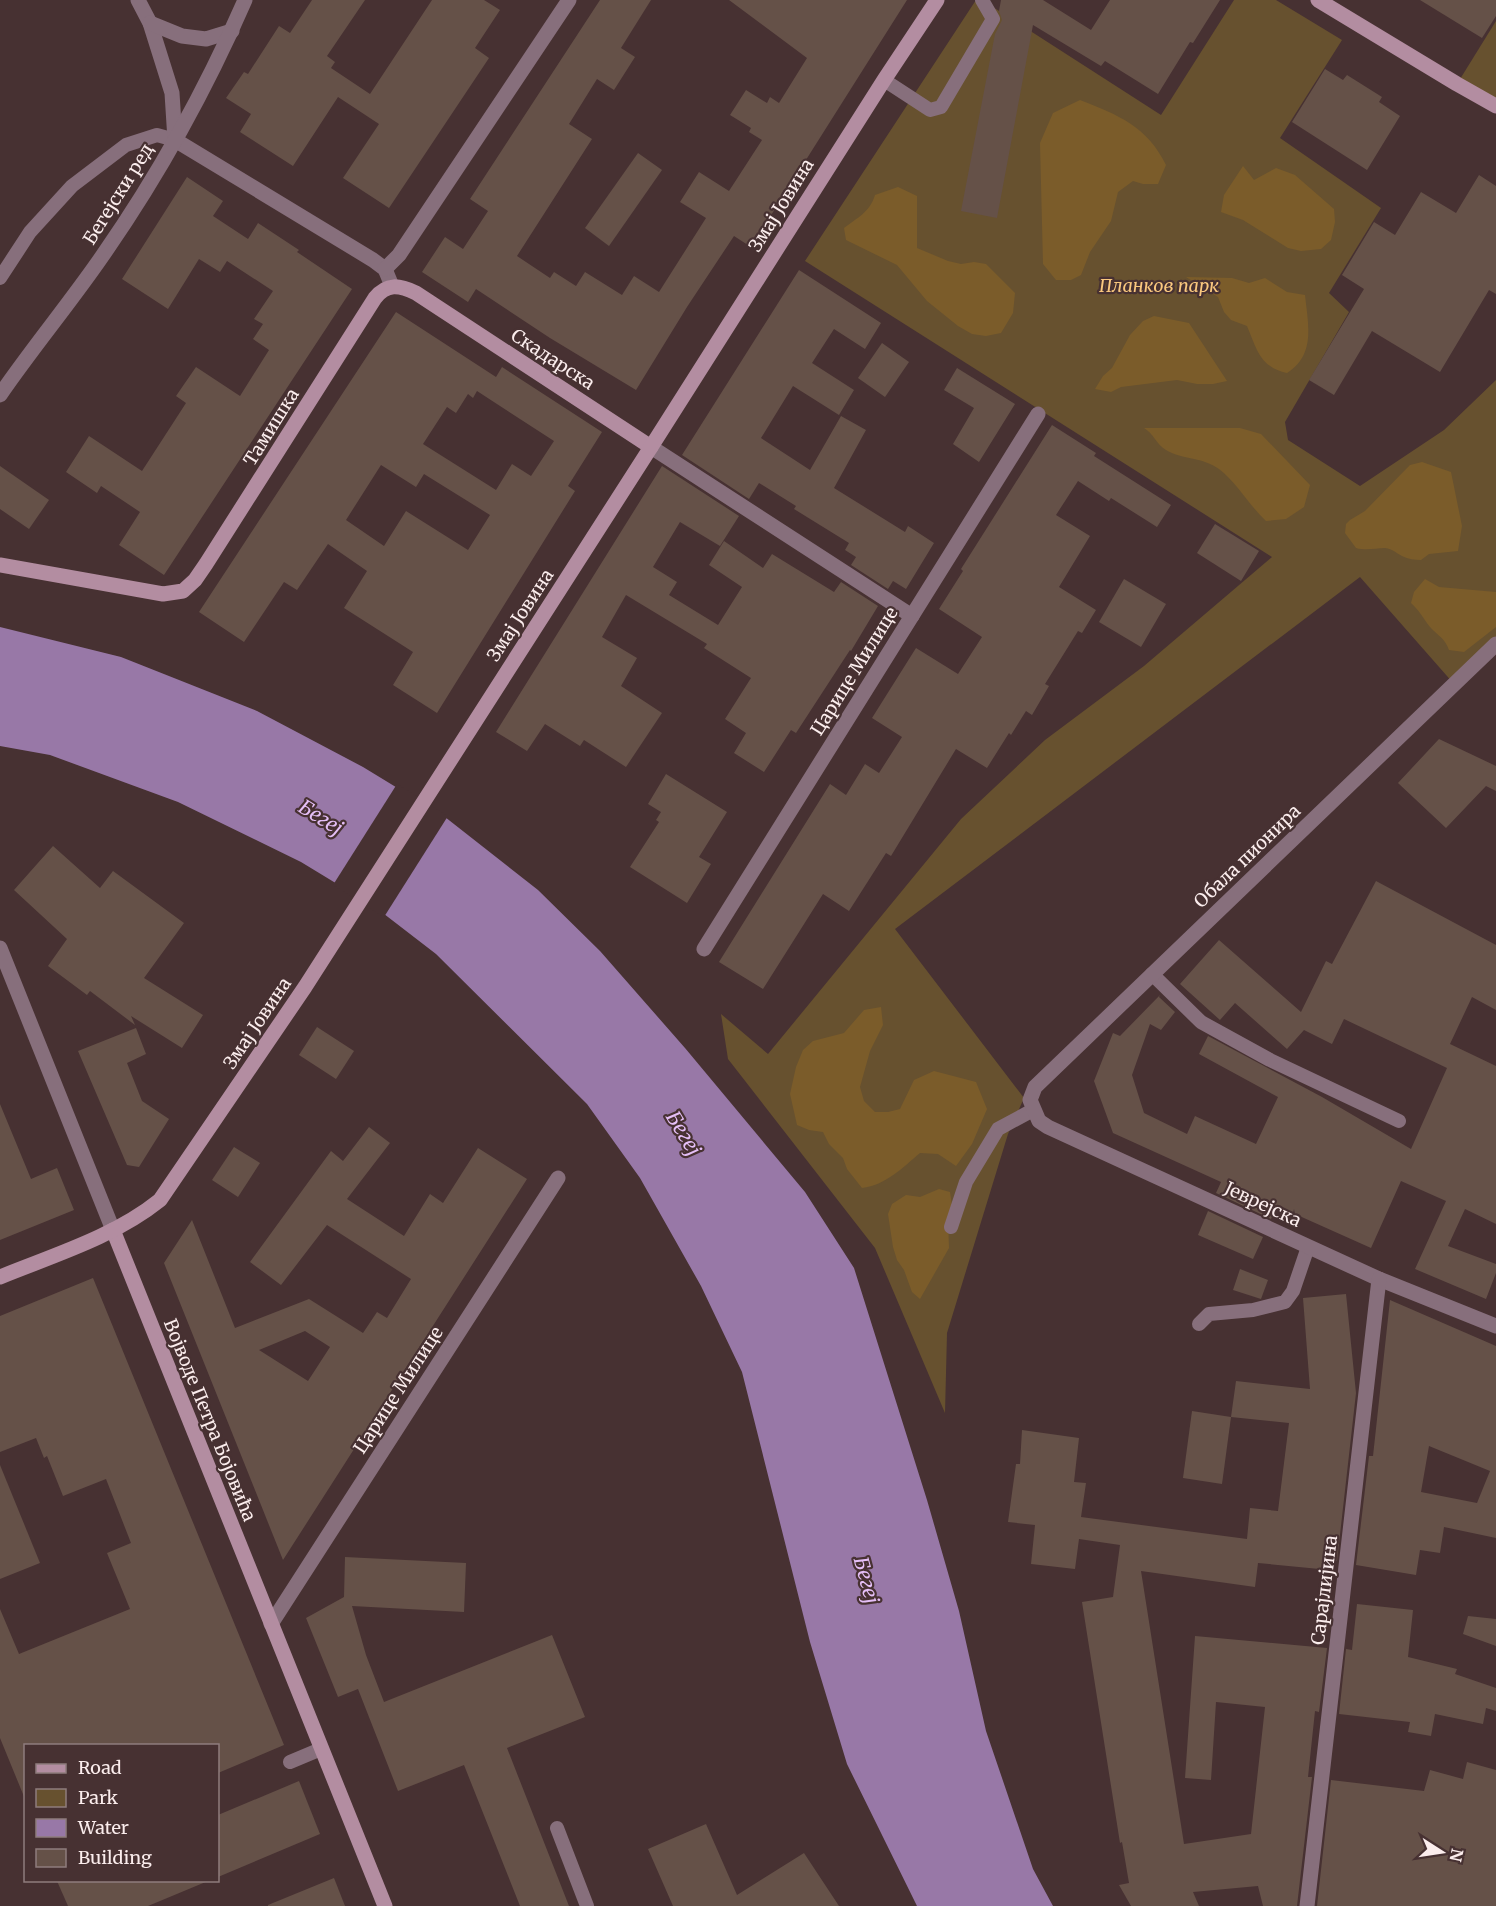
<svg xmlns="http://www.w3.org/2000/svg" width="1496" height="1906" viewBox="0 0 1496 1906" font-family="Merriweather,serif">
<rect width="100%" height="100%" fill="#473132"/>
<g fill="#67512f">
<path d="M 976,0 L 982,0 L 1161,115 L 1234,0 L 1276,0 L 1342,40 L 1280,138 L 1381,208 L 1329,293 L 1349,312 L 1285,422 L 1288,440 L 1360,486 L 1444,430 L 1496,380 L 1496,644 L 1454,684 L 1360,577 L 895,929 L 1024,1098 L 1008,1134 L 947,1333 L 945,1413 L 875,1248 L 728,1059 L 721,1014 L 768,1054 L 961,819 L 1045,740 L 1144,666 L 1272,557 L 805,261 Z"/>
<path d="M 1496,21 L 1496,106 L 1457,84 Z"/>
</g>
<g fill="#7b5c2a">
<path d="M 1080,100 C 1118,115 1147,126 1166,165 L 1158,184 L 1143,184 L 1133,181 L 1118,192 L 1111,221 L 1090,252 L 1081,275 L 1071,280 L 1056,280 L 1043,264 L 1040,143 L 1053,113 Z"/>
<path d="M 1243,166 L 1254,180 L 1276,168 L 1295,175 L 1334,209 L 1335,222 L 1331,240 L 1321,249 L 1301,251 L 1288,248 L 1243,220 L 1221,212 L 1224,195 Z"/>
<path d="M 898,187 L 917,196 L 917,248 L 948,261 L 961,264 L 974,262 L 986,264 L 1015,293 L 1013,313 L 1001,333 L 986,336 L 972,334 L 958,326 L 927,301 L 897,265 L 846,240 L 844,228 C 857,218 870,212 875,195 Z"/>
<path d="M 1186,277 L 1232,278 L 1249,283 L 1265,278 L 1287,292 L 1305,295 C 1308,324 1316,355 1287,373 C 1260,367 1257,350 1247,326 L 1231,320 L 1224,312 L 1218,297 Z"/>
<path d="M 1154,316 L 1189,323 L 1227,381 L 1213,384 L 1197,384 L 1177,380 L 1121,387 L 1111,392 L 1095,389 L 1103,376 L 1112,368 L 1130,335 L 1143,321 Z"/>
<path d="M 1144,428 L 1240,428 L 1261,434 L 1310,485 L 1304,507 L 1286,519 L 1266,521 C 1249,505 1237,483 1219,469 C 1203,457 1183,460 1166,450 C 1157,445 1153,433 1144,428 Z"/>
<path d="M 1422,462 L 1451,472 L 1462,526 L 1458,551 L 1429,554 L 1421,560 C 1415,560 1408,559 1402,556 C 1396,553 1393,549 1385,548 C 1375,548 1367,551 1356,548 L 1345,533 L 1346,524 L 1350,520 L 1365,511 L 1410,465 Z"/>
<path d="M 1425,579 L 1439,587 L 1496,592 L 1496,627 L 1464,652 L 1449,650 C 1445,638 1437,635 1430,627 C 1423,618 1419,610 1411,603 L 1414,592 Z"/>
<path d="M 881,1007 L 883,1025 L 870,1051 L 860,1087 L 864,1101 L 875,1112 L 888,1112 L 900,1109 L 914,1080 L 934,1071 L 976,1082 L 987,1109 L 972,1144 L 956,1166 L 938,1154 L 920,1153 C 902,1168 886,1185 862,1188 L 847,1169 L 843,1158 L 829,1144 L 823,1132 L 809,1130 L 797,1125 L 790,1094 L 796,1067 L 803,1050 L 813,1041 L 844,1033 L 864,1010 Z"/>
<path d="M 939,1189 L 950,1192 L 952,1206 L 948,1220 L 949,1248 L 920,1299 L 912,1292 L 904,1270 L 897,1260 L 893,1247 L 888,1214 L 892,1204 L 906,1195 L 920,1197 Z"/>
</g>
<path fill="#9878a7" d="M 0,627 L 121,657 L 257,711 L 363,767 L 445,817 L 538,890 L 600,951 L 685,1048 L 805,1192 L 854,1268 L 927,1500 L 959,1611 L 986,1731 L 1033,1869 L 1053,1906 L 917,1906 L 847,1764 L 810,1642 L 742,1372 L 701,1286 L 640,1178 L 587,1104 L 436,954 L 375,907 L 301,862 L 178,802 L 50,755 L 0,746 Z"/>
<path fill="#473132" d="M 397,784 L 448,816 L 384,917 L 333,885 Z"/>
<g fill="#655148" fill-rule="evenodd">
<path d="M 312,0 L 365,0 L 327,56 L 335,62 L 331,68 L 370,94 L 432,0 L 484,0 L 500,10 L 475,48 L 489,58 L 389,208 L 343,178 L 379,124 L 338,97 L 293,166 L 240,132 L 251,114 L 226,98 L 244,72 L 248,74 L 279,26 L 290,33 Z"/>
<path d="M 600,0 L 651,0 L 621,48 L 635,57 L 614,90 L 597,79 L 569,124 L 592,139 L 517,256 L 550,278 L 554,272 L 576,286 L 585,272 L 622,295 L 634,276 L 659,292 L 706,218 L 680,202 L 699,172 L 729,191 L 762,140 L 749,132 L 751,128 L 730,115 L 746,90 L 767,103 L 770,97 L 779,103 L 807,58 L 729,0 L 907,0 L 751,247 L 734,236 L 687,307 L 636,390 L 550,338 L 476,289 L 468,302 L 422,272 L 445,237 L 463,249 L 488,211 L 470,199 Z"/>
<path d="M 1001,0 L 1043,0 L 1091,30 L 1110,0 L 1220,0 L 1193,43 L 1190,42 L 1158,94 L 1105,61 L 1101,66 L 1033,25 L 997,218 L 961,211 L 995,34 L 1002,20 L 999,11 Z"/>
<path d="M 1420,0 L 1496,0 L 1496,16 L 1482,38 Z"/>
<path d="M 1325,69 L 1343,80 L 1347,75 L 1382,97 L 1379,102 L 1400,116 L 1367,170 L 1292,122 Z"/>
<path d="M 638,153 L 662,170 L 609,246 L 585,228 Z"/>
<path d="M 1479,175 L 1496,186 L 1496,294 L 1489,290 L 1440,372 L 1372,331 L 1334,395 L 1309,380 L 1364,289 L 1342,275 L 1374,222 L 1395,235 L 1421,192 L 1456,213 Z"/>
<path d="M 187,177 L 223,201 L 213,216 L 248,239 L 258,223 L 299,250 L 297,252 L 352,289 L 164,575 L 119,545 L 140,512 L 101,486 L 97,493 L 66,472 L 89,436 L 142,471 L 186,403 L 176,396 L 196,367 L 240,396 L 269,350 L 253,339 L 263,324 L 254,319 L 273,291 L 227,261 L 220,272 L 199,259 L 168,309 L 122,279 Z"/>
<path d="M 799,270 L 881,323 L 865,349 L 834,329 L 812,363 L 854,390 L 839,415 L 793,386 L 761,438 L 810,470 L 841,416 L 866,430 L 834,488 L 905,532 L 908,526 L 934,543 L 906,589 L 893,581 L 888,589 L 851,565 L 856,557 L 845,550 L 849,543 L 794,509 L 796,506 L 759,483 L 749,499 L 682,455 Z"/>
<path d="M 396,312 L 496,377 L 502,367 L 602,432 L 568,486 L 575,491 L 437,713 L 393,685 L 413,652 L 344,608 L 367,571 L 328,544 L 297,590 L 284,582 L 244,642 L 199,612 ZM 477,391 L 554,441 L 531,476 L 512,464 L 496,490 L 423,444 L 447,407 L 456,413 L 468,394 L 473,398 ZM 381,465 L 416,487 L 424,474 L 490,515 L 468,550 L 406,511 L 384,546 L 346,520 Z"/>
<path d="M 882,343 L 909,362 L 885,397 L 858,378 Z"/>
<path d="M 957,368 L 1015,404 L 979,462 L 953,444 L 974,408 L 944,390 Z"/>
<path d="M 1052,425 L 1096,453 L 1094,456 L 1171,505 L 1157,527 L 1111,498 L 1109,501 L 1078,481 L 1056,515 L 1090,536 L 1059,587 L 1096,610 L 1082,633 L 1078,631 L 1045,684 L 1049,686 L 1032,715 L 1026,711 L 1011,735 L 1009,733 L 987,768 L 956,749 L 891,856 L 886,853 L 849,911 L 823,894 L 763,989 L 719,962 L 830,784 L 846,795 L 865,764 L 879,773 L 902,737 L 872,718 L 916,648 L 958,674 L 982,637 L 939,609 L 963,571 L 961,569 Z"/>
<path d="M 0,466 L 49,500 L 29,529 L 0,509 Z"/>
<path d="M 662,466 L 739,516 L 720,546 L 680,522 L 653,567 L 677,582 L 669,595 L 718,625 L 742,587 L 709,565 L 724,541 L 763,568 L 772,554 L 834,592 L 841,582 L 878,606 L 851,651 L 850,650 L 796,733 L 791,730 L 764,772 L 734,753 L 746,733 L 725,719 L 751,678 L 704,648 L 707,644 L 626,595 L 602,637 L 637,658 L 621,686 L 662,713 L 626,767 L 584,740 L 580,746 L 545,724 L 527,751 L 496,732 Z"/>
<path d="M 1215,524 L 1259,551 L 1241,581 L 1197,553 Z"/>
<path d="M 1124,579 L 1166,604 L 1141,647 L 1099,622 Z"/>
<path d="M 1439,739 L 1496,766 L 1496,791 L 1486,786 L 1446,828 L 1398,783 Z"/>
<path d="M 666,774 L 727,812 L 699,857 L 711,864 L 687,903 L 630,867 L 659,822 L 656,820 L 661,812 L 648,804 Z"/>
<path d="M 53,846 L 100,888 L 113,871 L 184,923 L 144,978 L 203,1015 L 182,1048 L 131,1016 L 135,1025 L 90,991 L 87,995 L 48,966 L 67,939 L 14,890 Z"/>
<path d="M 1376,881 L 1496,945 L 1496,1010 L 1472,997 L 1450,1044 L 1496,1066 L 1496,1224 L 1465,1209 L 1448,1246 L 1496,1264 L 1496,1273 L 1486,1299 L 1415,1269 L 1446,1201 L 1401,1181 L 1371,1248 L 1295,1214 L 1294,1209 L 1293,1213 L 1277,1206 L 1271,1219 L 1216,1193 L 1221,1182 L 1113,1133 L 1094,1081 L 1113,1033 L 1120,1036 L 1160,995 L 1159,997 L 1175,1012 L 1161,1030 L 1150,1024 L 1132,1075 L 1144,1113 L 1187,1134 L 1195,1116 L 1256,1144 L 1278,1097 L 1199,1054 L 1208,1036 L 1322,1097 L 1411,1149 L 1447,1068 L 1344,1019 L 1332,1044 L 1304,1030 L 1287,1049 L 1235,1003 L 1220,1020 L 1180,984 L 1219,940 L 1301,1012 L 1326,961 L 1332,964 Z"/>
<path d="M 317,1027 L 354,1051 L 336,1079 L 299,1055 Z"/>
<path d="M 136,1028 L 146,1054 L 127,1063 L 142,1101 L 169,1119 L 139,1167 L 127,1165 L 78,1051 Z"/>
<path d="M 0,1104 L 31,1179 L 57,1168 L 74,1210 L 0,1240 Z"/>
<path d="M 369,1127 L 390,1143 L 347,1199 L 404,1236 L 430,1194 L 443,1203 L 478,1148 L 527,1179 L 283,1560 L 164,1263 L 192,1220 L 235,1328 L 309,1299 L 363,1333 L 377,1312 L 387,1318 L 411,1279 L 327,1225 L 281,1285 L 250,1262 L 331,1151 L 343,1161 ZM 305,1331 L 330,1347 L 308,1381 L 259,1350 Z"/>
<path d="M 234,1147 L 260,1163 L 238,1197 L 212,1180 Z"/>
<path d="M 1208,1211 L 1263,1237 L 1253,1259 L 1198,1235 Z"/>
<path d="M 1240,1269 L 1268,1280 L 1261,1299 L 1233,1290 Z"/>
<path d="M 93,1278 L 284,1745 L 218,1773 L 218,1746 L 26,1746 L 25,1799 L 0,1738 L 0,1609 L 19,1654 L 130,1609 L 107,1553 L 131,1543 L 106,1479 L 63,1496 L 47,1456 L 44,1458 L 36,1438 L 0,1452 L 0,1316 Z"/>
<path d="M 1346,1294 L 1356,1393 L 1337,1561 L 1331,1560 L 1330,1570 L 1258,1563 L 1255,1587 L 1141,1571 L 1184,1844 L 1251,1834 L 1265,1707 L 1216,1702 L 1211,1780 L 1185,1778 L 1195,1636 L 1327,1648 L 1319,1712 L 1315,1711 L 1308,1777 L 1312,1777 L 1297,1906 L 1263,1906 L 1258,1886 L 1193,1892 L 1199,1906 L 1131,1906 L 1119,1885 L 1129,1883 L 1122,1842 L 1120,1843 L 1082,1602 L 1113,1597 L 1120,1545 L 1079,1539 L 1075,1569 L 1031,1564 L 1035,1525 L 1008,1522 L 1016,1464 L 1020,1464 L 1022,1430 L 1079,1438 L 1074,1482 L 1086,1483 L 1081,1517 L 1247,1539 L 1250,1508 L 1278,1511 L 1289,1423 L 1231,1417 L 1236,1381 L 1310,1389 L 1303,1298 Z"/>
<path d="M 1390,1300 L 1496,1346 L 1496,1538 L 1444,1527 L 1440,1553 L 1420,1550 L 1416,1575 L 1356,1565 L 1369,1456 L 1373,1456 ZM 1429,1446 L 1490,1471 L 1477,1503 L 1421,1492 Z"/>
<path d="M 1192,1411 L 1231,1417 L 1222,1484 L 1183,1478 Z"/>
<path d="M 0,1465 L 40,1563 L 0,1579 Z"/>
<path d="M 345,1557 L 466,1563 L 464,1612 L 352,1606 L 366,1655 L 384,1702 L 552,1635 L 585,1717 L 507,1748 L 569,1906 L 520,1906 L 464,1765 L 398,1791 L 358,1689 L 338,1697 L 306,1618 L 344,1597 Z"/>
<path d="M 1357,1604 L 1413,1610 L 1408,1657 L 1457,1669 L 1455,1674 L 1496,1688 L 1496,1711 L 1486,1708 L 1483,1724 L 1435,1714 L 1431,1736 L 1408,1732 L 1410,1722 L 1339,1714 L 1346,1649 L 1352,1650 Z"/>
<path d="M 1468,1616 L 1496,1619 L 1496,1646 L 1463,1634 Z"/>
<path d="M 1467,1762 L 1496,1770 L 1496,1906 L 1317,1906 L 1331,1780 L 1424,1791 L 1430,1770 L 1463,1779 Z"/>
<path d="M 299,1781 L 320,1834 L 218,1877 L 218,1815 Z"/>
<path d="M 706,1824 L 737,1895 L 804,1853 L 839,1906 L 673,1906 L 648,1849 Z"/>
<path d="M 334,1878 L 345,1906 L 268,1906 L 268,1905 Z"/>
<path d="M 57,1881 L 208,1881 L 148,1906 L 68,1906 Z"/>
</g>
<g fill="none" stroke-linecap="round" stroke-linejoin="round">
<g stroke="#876f7c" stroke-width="14">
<path d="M 884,80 L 930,110 L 941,107 L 993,19 L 982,0"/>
<path d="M 0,278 L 30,232 L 72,186 L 126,145 L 157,135 L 175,140"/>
<path d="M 1152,974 L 1201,1022 L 1270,1060 L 1399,1121"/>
<path d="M 951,1227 L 966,1182 L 998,1129 L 1033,1110"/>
<path d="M 1199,1324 L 1209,1314 L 1253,1310 L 1285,1302 L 1293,1291 L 1308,1247"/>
<path d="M 290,1762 L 321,1749"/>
<path d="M 557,1828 L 587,1906"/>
</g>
<g stroke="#876f7c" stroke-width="15">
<path d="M 138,0 L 150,23 L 172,93 L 175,140 L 373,260 L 385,269 L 392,286"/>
<path d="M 150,23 L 182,36 L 206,39 L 232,31"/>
<path d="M 385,269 L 399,255 L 569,0"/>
<path d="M 0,395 C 33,347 70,303 103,255 C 158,176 207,87 245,0"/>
<path d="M 651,447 L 912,616"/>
<path d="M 1496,644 L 1035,1087 L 1030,1100 L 1039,1121 L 1048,1127 L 1379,1279 L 1496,1326"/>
<path d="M 0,948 L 113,1230"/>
<path d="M 704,949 L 1038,414"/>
<path d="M 271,1624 L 558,1178"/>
<path d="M 1307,1906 L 1379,1279"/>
</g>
<g stroke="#b38da1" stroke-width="15">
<path d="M 1318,0 L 1457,84 L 1496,106"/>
<path d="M 0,565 L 163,594 L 183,591 L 195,580 L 206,564 L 375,298 C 387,283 399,285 416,293 L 651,447"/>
<path d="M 113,1230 L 385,1906"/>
<path d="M 0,1277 C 54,1255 114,1237 160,1200 L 305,987 L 651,447 L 884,80 L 937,0"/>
</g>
</g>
<g text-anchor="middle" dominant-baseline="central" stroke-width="4.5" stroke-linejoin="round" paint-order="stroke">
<g font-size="18" fill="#fbeded" stroke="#473132">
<text transform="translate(118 194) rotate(-58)">Бегејски ред</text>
<text transform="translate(781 205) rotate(-58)">Змај Јовина</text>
<text transform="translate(553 359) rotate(33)">Скадарска</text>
<text transform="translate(271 427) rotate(-58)">Тамишка</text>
<text transform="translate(520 615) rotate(-57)">Змај Јовина</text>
<text transform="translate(854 671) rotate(-58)">Царице Милице</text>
<text transform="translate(1247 856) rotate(-44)">Обала пионира</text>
<text transform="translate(257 1023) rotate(-56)">Змај Јовина</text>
<text transform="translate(1263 1204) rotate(25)">Јеврејска</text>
<text transform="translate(398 1390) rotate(-57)">Царице Милице</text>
<text transform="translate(210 1420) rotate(68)">Војводе Петра Бојовића</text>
<text transform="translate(1324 1590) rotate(-83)">Сарајлијина</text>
</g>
<g font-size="18" font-style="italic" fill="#fac87e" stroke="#473132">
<text x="1159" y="285">Планков парк</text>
</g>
<g font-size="20" font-style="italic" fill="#e5bff7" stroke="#473132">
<text transform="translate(321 817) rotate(32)">Бегеј</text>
<text transform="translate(684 1133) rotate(59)">Бегеј</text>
<text transform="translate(867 1580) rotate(75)">Бегеј</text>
</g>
</g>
<rect x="24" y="1744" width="195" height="138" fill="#473132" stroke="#8f7c7d" stroke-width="1.5"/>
<rect x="36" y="1764" width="30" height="9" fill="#b38da1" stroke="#8f7c7d" stroke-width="1.5"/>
<text x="78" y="1774" font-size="18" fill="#fbeded">Road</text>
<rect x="36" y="1789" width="30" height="18" fill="#67512f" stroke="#8f7c7d" stroke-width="1.5"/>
<text x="78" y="1804" font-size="18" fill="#fbeded">Park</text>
<rect x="36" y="1819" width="30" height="18" fill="#9878a7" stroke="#8f7c7d" stroke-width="1.5"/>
<text x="78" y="1834" font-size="18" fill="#fbeded">Water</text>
<rect x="36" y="1849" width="30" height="18" fill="#655148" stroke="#8f7c7d" stroke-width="1.5"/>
<text x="78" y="1864" font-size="18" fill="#fbeded">Building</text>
<g transform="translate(1442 1852) rotate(102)" stroke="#473132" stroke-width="4.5" paint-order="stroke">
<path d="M0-4.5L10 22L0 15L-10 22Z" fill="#fbeded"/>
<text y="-9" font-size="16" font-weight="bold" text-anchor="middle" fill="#fbeded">N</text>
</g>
</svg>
